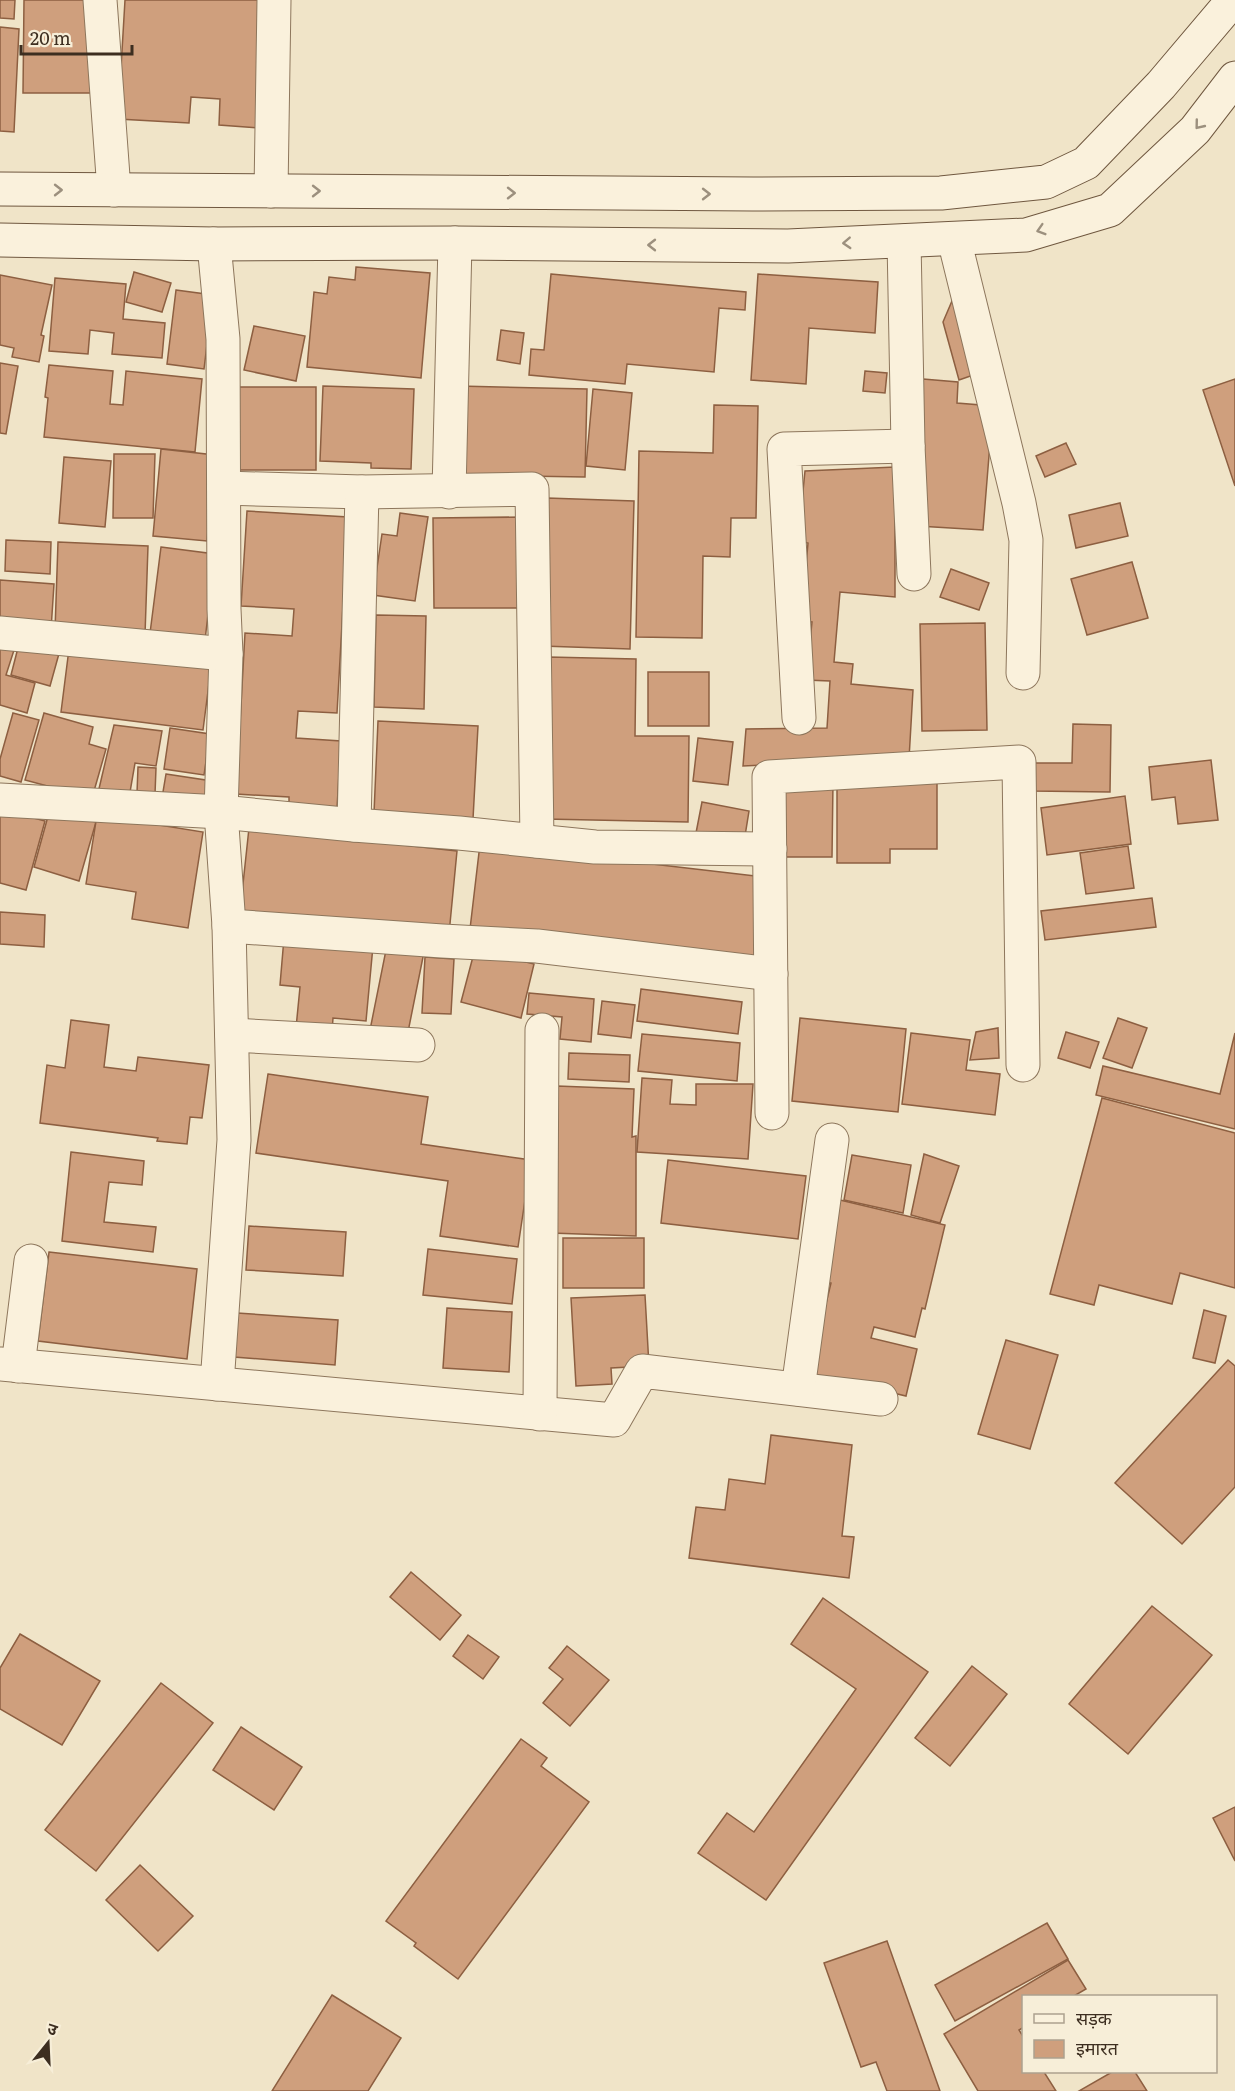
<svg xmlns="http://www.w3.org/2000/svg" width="1235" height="2091" viewBox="0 0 1235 2091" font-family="Literata,'Noto Sans Devanagari',serif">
<rect width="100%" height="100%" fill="#f0e4c8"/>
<g fill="#cf9f7d" stroke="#8d5f41" stroke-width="1.5">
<path d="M 0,0 L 15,0 L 14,19 L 0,18 Z"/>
<path d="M 24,0 L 91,0 L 91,93 L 23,93 Z"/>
<path d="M 125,0 L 267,0 L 260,128 L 219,125 L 220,99 L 191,97 L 189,123 L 118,119 Z"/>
<path d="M 0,27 L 19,29 L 14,132 L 0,131 Z"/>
<path d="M 356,267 L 430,273 L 421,378 L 307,367 L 314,292 L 327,294 L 329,277 L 355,280 Z"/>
<path d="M 134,272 L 171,283 L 162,312 L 126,302 Z"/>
<path d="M 551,274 L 746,292 L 745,310 L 719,308 L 714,372 L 627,364 L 625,384 L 529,375 L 531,349 L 544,350 Z"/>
<path d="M 758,274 L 878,282 L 875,333 L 809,328 L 806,384 L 751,380 Z"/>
<path d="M 0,275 L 52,285 L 41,335 L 44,336 L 39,362 L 12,357 L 14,348 L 0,345 Z"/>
<path d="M 55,278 L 126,284 L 123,319 L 165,323 L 162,358 L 112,354 L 114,333 L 90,330 L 88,354 L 49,351 Z"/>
<path d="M 176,290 L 213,295 L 204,369 L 167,364 Z"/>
<path d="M 955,294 L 979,373 L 959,380 L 943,322 Z"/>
<path d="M 254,326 L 305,336 L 296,381 L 244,370 Z"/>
<path d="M 501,330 L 524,333 L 520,364 L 497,360 Z"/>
<path d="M 0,363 L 18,366 L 6,434 L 0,433 Z"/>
<path d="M 49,365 L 113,371 L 110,404 L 123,405 L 126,371 L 202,379 L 195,452 L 44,437 L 48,398 L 45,397 Z"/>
<path d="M 865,371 L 887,373 L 885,393 L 863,391 Z"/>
<path d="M 923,379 L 958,382 L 957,403 L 993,406 L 983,530 L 918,526 Z"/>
<path d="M 1235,379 L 1235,486 L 1203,390 Z"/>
<path d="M 323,386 L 414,389 L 411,469 L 371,468 L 371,463 L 320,461 Z"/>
<path d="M 458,386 L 587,389 L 585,477 L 457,475 Z"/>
<path d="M 233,387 L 316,387 L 316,470 L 234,470 Z"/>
<path d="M 593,389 L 632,393 L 625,470 L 586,466 Z"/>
<path d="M 714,405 L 758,406 L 756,518 L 731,518 L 730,557 L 703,556 L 702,638 L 636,637 L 639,451 L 713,453 Z"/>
<path d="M 1066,443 L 1076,464 L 1045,477 L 1036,456 Z"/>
<path d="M 161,449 L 215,455 L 207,541 L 153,536 Z"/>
<path d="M 114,454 L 155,454 L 153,518 L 113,518 Z"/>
<path d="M 64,457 L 111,461 L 105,527 L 59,523 Z"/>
<path d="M 895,467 L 895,597 L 840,592 L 834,662 L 853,664 L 851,684 L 913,690 L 909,759 L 743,766 L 746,729 L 827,728 L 830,681 L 806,680 L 812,622 L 801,621 L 808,543 L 798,541 L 805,471 Z"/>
<path d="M 547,498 L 634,501 L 630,649 L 542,646 Z"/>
<path d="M 1120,503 L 1128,536 L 1076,548 L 1069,515 Z"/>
<path d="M 247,511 L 348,517 L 337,713 L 298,711 L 296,738 L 341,741 L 337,808 L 289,804 L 289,797 L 236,794 L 245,633 L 292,636 L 294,609 L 241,606 Z"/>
<path d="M 400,513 L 428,517 L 415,601 L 373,595 L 382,534 L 397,536 Z"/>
<path d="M 521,517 L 522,608 L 434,608 L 433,518 Z"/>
<path d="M 6,540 L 51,542 L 50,574 L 5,571 Z"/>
<path d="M 58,542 L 148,546 L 145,635 L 55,631 Z"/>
<path d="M 161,547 L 215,554 L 204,649 L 149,641 Z"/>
<path d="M 1132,562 L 1148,618 L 1087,635 L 1071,579 Z"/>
<path d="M 951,569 L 989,583 L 979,610 L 940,597 Z"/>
<path d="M 0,580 L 54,584 L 51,630 L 0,626 Z"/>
<path d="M 376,615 L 426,616 L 424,709 L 374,707 Z"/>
<path d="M 985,623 L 987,730 L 922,731 L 920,624 Z"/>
<path d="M 20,640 L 60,650 L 50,686 L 11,675 Z"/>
<path d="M 70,641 L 212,660 L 203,730 L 61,712 Z"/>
<path d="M 0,642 L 15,647 L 6,675 L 35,683 L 27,713 L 0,705 Z"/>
<path d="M 548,657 L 636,659 L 635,736 L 689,736 L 688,822 L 545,819 Z"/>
<rect x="648" y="672" width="61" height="54"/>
<path d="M 13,713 L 39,720 L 21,782 L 0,776 L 0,759 Z"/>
<path d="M 44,713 L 93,727 L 89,744 L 106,749 L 92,798 L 25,780 Z"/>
<path d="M 378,721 L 478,726 L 473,819 L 374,813 Z"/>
<path d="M 1073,724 L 1111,725 L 1110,792 L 1032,791 L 1032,763 L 1072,763 Z"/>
<path d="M 114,725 L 162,731 L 156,766 L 135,763 L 129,798 L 98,793 Z"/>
<path d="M 170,728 L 210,734 L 204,775 L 164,769 Z"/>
<path d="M 698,738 L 733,742 L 728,785 L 693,781 Z"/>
<path d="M 1211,760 L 1218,820 L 1178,824 L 1175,797 L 1152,800 L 1149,767 Z"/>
<path d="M 138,767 L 156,768 L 155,794 L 137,793 Z"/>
<path d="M 166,774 L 212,781 L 208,806 L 162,798 Z"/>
<path d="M 837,776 L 937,776 L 937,849 L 890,849 L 890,863 L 837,863 Z"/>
<path d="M 780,782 L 833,782 L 832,857 L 780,857 Z"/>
<path d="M 1125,796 L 1131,844 L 1047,855 L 1041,808 Z"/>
<path d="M 702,802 L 749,811 L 744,842 L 696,833 Z"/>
<path d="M 0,809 L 45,821 L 26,890 L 0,883 Z"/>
<path d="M 50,809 L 96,822 L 79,881 L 34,867 Z"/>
<path d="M 97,815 L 203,832 L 188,928 L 132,919 L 136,892 L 86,884 Z"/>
<path d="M 249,828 L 457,851 L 449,934 L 240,912 Z"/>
<path d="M 480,844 L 764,877 L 755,961 L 470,929 Z"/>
<path d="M 1128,846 L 1134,888 L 1086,894 L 1080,853 Z"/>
<path d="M 1152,898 L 1156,927 L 1045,940 L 1041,911 Z"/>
<path d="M 0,912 L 45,915 L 44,947 L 0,944 Z"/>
<path d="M 284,938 L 373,946 L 366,1021 L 333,1018 L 332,1032 L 296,1028 L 300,987 L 280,985 Z"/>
<path d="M 387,945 L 424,952 L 407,1037 L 370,1030 Z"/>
<path d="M 475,949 L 534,964 L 521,1018 L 461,1002 Z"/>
<path d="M 425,957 L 454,959 L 451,1014 L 422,1013 Z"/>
<path d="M 641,989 L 742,1002 L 738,1034 L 637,1021 Z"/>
<path d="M 529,993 L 594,999 L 591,1042 L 560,1039 L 562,1017 L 527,1014 Z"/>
<path d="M 602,1001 L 635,1005 L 631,1038 L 598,1034 Z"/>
<path d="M 800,1018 L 906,1029 L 898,1112 L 792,1101 Z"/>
<path d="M 1118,1018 L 1147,1028 L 1132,1068 L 1103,1058 Z"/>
<path d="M 71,1020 L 109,1025 L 104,1067 L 136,1071 L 138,1057 L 209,1065 L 202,1118 L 190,1117 L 187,1144 L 157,1141 L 158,1138 L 40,1123 L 47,1065 L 65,1068 Z"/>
<path d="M 998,1028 L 999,1058 L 970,1060 L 976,1032 Z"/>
<path d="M 1066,1032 L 1099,1042 L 1090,1068 L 1058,1058 Z"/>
<path d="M 911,1033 L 970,1040 L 966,1070 L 1000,1074 L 995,1115 L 902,1104 Z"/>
<path d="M 1235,1033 L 1235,1129 L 1096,1095 L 1103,1066 L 1220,1094 Z"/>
<path d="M 642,1034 L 740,1043 L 737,1081 L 638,1071 Z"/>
<path d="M 569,1053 L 630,1055 L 629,1082 L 568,1079 Z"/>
<path d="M 268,1074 L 428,1097 L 421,1144 L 531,1160 L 518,1247 L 440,1236 L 448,1181 L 256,1153 Z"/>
<path d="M 642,1078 L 672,1080 L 670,1104 L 696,1105 L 696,1084 L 753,1084 L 748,1159 L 637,1152 Z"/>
<path d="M 557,1086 L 634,1089 L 632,1137 L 636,1136 L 636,1236 L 551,1233 Z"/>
<path d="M 1102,1098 L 1235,1133 L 1235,1288 L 1180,1273 L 1172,1304 L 1099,1285 L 1094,1305 L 1050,1294 Z"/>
<path d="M 71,1152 L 144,1161 L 142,1185 L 109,1182 L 104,1222 L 156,1227 L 153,1252 L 62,1241 Z"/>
<path d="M 924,1154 L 959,1166 L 940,1223 L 911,1215 Z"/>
<path d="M 852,1155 L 911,1165 L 903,1213 L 844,1200 Z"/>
<path d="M 668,1160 L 806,1176 L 798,1239 L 661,1223 Z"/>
<path d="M 840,1200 L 945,1225 L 925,1309 L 922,1308 L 915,1337 L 874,1327 L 871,1338 L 917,1349 L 906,1396 L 809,1373 L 831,1283 L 820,1281 Z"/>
<path d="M 249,1226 L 346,1232 L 343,1276 L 246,1270 Z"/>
<rect x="563" y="1238" width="81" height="50"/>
<path d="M 428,1249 L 517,1259 L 512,1304 L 423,1295 Z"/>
<path d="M 49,1252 L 197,1269 L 187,1359 L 38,1341 Z"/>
<path d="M 645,1295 L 649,1366 L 611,1368 L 612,1384 L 576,1386 L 571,1298 Z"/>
<path d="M 447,1308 L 512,1312 L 509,1372 L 443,1368 Z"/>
<path d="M 1204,1310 L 1226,1316 L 1215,1363 L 1193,1358 Z"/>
<path d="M 237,1313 L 338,1320 L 335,1365 L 234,1357 Z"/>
<path d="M 1006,1340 L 1058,1355 L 1030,1449 L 978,1434 Z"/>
<path d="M 1228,1360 L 1235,1366 L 1235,1487 L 1182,1544 L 1115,1483 Z"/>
<path d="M 771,1435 L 852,1445 L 842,1536 L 854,1537 L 849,1578 L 689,1558 L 696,1507 L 725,1510 L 729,1479 L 765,1484 Z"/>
<path d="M 411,1572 L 461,1615 L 440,1640 L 390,1597 Z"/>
<path d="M 823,1598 L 928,1672 L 766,1900 L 698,1853 L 727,1813 L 754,1832 L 856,1689 L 791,1644 Z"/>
<path d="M 1152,1606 L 1212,1655 L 1128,1754 L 1069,1704 Z"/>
<path d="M 20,1634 L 100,1681 L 62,1745 L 0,1709 L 0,1668 Z"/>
<path d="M 468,1635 L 499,1657 L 483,1679 L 453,1656 Z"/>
<path d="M 567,1646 L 609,1680 L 570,1726 L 543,1703 L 563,1679 L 549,1668 Z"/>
<path d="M 972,1666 L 1007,1694 L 950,1766 L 915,1738 Z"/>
<path d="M 161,1683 L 213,1723 L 96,1871 L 45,1830 Z"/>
<path d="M 241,1727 L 302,1767 L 274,1810 L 213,1770 Z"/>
<path d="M 521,1739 L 547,1758 L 541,1766 L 589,1802 L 458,1979 L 414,1946 L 416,1943 L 386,1921 Z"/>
<path d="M 1235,1807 L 1235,1861 L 1213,1818 Z"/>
<path d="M 140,1865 L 193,1916 L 158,1951 L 106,1900 Z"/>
<path d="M 1047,1923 L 1068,1959 L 955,2021 L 935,1985 Z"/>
<path d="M 887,1941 L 940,2091 L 887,2091 L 876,2062 L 861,2067 L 824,1963 Z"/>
<path d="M 1068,1960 L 1086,1989 L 1074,1996 L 1024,1996 L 1024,2027 L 1019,2030 L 1024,2038 L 1024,2072 L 1044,2072 L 1056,2091 L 978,2091 L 944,2034 Z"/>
<path d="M 332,1995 L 401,2038 L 368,2091 L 272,2091 Z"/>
<path d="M 1112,2072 L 1135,2072 L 1147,2091 L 1079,2091 Z"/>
</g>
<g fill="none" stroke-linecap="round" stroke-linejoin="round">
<defs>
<g id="minor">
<path d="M 100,0 L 114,190"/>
<path d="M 271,191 L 274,0"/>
<path d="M 954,239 L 1019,503 L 1026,540 L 1023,673"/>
<path d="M 904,241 L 908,446 L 914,574"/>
<path d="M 214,244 L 223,339 L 224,609 L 226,654 L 221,812 L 229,926 L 234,1140 L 217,1384"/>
<path d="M 224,488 L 362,492 L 532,489 L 537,841"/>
<path d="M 449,492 L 455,243"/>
<path d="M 0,633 L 226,654"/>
<path d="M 799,718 L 784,449 L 908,446"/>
<path d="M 0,800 L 221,812 L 354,825 L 459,833 L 595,847 L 770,849"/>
<path d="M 354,825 L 362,492"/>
<path d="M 229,926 L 442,941 L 537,946 L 771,974"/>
<path d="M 232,1035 L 418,1045"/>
<path d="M 772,1113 L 769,777 L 1019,762 L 1023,1065"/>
<path d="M 0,1364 L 614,1420 L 642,1371 L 881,1399"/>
<path d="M 18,1366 L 31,1261"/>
<path d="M 798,1389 L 832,1140"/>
<path d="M 540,1414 L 542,1030"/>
</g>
<g id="secondary">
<path d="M 0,189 L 753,194 L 941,193 L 1046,182 L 1086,163 L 1161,85 L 1233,0"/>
<path d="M 0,240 L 214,244 L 455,243 L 788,246 L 1026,235 L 1110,210 L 1195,130 L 1235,78"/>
</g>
</defs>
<use href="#minor" stroke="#8d765c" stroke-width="35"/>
<use href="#secondary" stroke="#6f573f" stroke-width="35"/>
<use href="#minor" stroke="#faf1dc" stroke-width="33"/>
<use href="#secondary" stroke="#faf1dc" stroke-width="33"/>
</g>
<defs><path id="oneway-chevron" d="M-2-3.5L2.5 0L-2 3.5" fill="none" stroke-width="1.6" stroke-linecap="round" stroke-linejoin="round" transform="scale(1.5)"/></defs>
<g stroke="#9c907e">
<use href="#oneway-chevron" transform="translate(1199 125) rotate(129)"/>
<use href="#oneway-chevron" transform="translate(58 190)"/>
<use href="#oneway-chevron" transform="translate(316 191)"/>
<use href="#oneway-chevron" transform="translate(511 193)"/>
<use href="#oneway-chevron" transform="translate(706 194)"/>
<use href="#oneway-chevron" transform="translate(1041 230) rotate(163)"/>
<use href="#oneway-chevron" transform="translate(847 243) rotate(177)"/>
<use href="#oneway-chevron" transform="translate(652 245) rotate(-180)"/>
</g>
<rect x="1022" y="1995" width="195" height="78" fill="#f7eed8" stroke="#ada18e" stroke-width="1.5"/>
<rect x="1034" y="2014" width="30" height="9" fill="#faf1dc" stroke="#ada18e" stroke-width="1.5"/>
<text x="1076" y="2025" font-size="18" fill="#3d2e20">सड़क</text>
<rect x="1034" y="2040" width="30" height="18" fill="#cf9f7d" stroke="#ada18e" stroke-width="1.5"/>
<text x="1076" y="2055" font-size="18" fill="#3d2e20">इमारत</text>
<g transform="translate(48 2043) rotate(18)" stroke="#f7eed8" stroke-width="4.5" paint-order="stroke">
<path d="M0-4.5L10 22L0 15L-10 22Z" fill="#3d2e20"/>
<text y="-9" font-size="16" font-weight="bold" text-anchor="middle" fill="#3d2e20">उ</text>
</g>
<path d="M21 45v9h111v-9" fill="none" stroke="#3d2e20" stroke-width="3"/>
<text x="30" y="45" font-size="18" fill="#3d2e20" stroke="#f7eed8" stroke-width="4.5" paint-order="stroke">20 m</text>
</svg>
